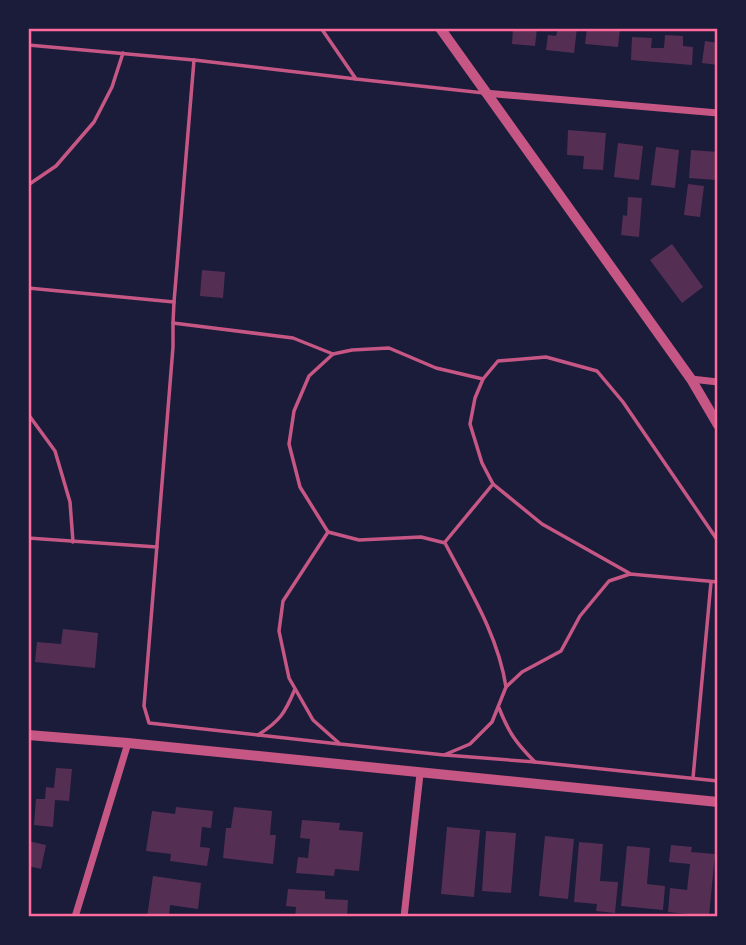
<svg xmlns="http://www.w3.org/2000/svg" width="746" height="945" viewBox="0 0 746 945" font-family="'Crimson Pro',serif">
<rect width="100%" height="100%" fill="#1b1b3a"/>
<g fill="#542f53">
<path d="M 513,28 L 537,28 L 535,46 L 512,44 Z"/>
<path d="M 558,28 L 577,28 L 574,53 L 546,50 L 548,35 L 556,36 Z"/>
<path d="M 587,28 L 620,28 L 618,47 L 585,44 Z"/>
<path d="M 665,35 L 683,36 L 683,46 L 693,47 L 692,65 L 631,60 L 632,37 L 652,38 L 651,48 L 664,48 Z"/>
<path d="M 705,41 L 718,43 L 718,65 L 702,63 Z"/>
<path d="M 568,130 L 606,133 L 603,170 L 583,169 L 584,156 L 567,155 Z"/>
<path d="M 618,143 L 643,146 L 639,180 L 614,177 Z"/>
<path d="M 656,147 L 679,150 L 675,188 L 651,185 Z"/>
<path d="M 691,150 L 718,152 L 716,180 L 689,178 Z"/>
<path d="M 688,184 L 704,186 L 700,217 L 684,215 Z"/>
<path d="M 628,197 L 642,198 L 639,237 L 621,235 L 623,215 L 627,216 Z"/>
<path d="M 672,244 L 703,287 L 682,303 L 650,260 Z"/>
<path d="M 202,270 L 225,272 L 223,298 L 200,296 Z"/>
<path d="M 63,629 L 98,633 L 95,668 L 35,662 L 37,642 L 61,644 Z"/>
<path d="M 56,768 L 72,769 L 69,801 L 55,800 L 53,827 L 34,825 L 36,799 L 45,799 L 46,787 L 54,788 Z"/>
<path d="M 176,807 L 213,811 L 211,828 L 202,827 L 200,847 L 210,848 L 207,866 L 170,861 L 171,854 L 146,851 L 152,811 L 175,814 Z"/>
<path d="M 234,807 L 272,811 L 270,835 L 276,835 L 273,864 L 223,858 L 226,828 L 231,828 Z"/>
<path d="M 302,820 L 340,823 L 339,830 L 363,832 L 359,871 L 335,869 L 334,876 L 296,873 L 298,857 L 308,858 L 310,839 L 300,838 Z"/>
<path d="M 447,827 L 480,830 L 474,897 L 441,894 Z"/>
<path d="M 486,831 L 516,833 L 511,893 L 482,891 Z"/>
<path d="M 545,836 L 574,839 L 568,899 L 539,896 Z"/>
<path d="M 28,841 L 46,845 L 41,869 L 28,866 Z"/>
<path d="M 579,842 L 603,844 L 600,881 L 618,882 L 615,913 L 596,911 L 597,904 L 574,902 Z"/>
<path d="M 671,845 L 692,847 L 691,852 L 715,854 L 709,916 L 668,912 L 670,888 L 687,890 L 690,864 L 669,862 Z"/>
<path d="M 627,846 L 650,848 L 647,884 L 665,886 L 663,910 L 621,906 Z"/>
<path d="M 153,876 L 201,883 L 198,909 L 170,905 L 169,917 L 147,917 Z"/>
<path d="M 288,889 L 325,891 L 325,899 L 348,900 L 347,917 L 295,917 L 296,907 L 286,906 Z"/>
</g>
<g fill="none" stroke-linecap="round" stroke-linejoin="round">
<g stroke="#c65784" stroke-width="3.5">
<path d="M 321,28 L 356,79 L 484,93"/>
<path d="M 28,45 L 194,60"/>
<path d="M 28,185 L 56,166 L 94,122 L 112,87 L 123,53"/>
<path d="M 28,288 L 174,302 L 194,60 L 356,79"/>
<path d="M 174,302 L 173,323 L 293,338 L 333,354 L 309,376 L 294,411 L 289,444 L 300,487 L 328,532 L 283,601 L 279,631 L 289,678 L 313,720 L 340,744 L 444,755 L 470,744 L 492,722 L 506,687 L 522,672 L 561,651 L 580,616 L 609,581 L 630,574 L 718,582"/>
<path d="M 173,323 L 173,347 L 144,706 L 149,723 L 339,744"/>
<path d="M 333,354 L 352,350 L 389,348 L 436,368 L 483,379 L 498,361 L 546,357 L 597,371 L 623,402 L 718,541"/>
<path d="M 483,379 L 475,398 L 470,424 L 482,463 L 493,484 L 542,524 L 629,573"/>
<path d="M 28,414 L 55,451 L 70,502 L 73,542"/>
<path d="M 328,532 L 359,540 L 421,537 L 445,543 C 469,589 498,635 506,687"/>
<path d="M 28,538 L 157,547"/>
<path d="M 445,542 L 493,484"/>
<path d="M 499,708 C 509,733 516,743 535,762"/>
<path d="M 258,735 C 280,721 285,713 295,689"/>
<path d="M 445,755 L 535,762 L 718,781"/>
<path d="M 693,778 L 711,582"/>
</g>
<g stroke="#c65784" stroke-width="7">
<path d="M 485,93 L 718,113"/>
<path d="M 691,379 L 718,382"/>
<path d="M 75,917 L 128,743"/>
<path d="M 404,917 L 420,774"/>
</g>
<g stroke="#c65784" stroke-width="10">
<path d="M 440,28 L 691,379 L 718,425"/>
<path d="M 28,735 L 128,743 L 718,802"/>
</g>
</g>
<rect width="746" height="945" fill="none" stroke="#1b1b3a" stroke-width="60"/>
<rect x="30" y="30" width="686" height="885" fill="none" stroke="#ff6b9d" stroke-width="2.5"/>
</svg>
